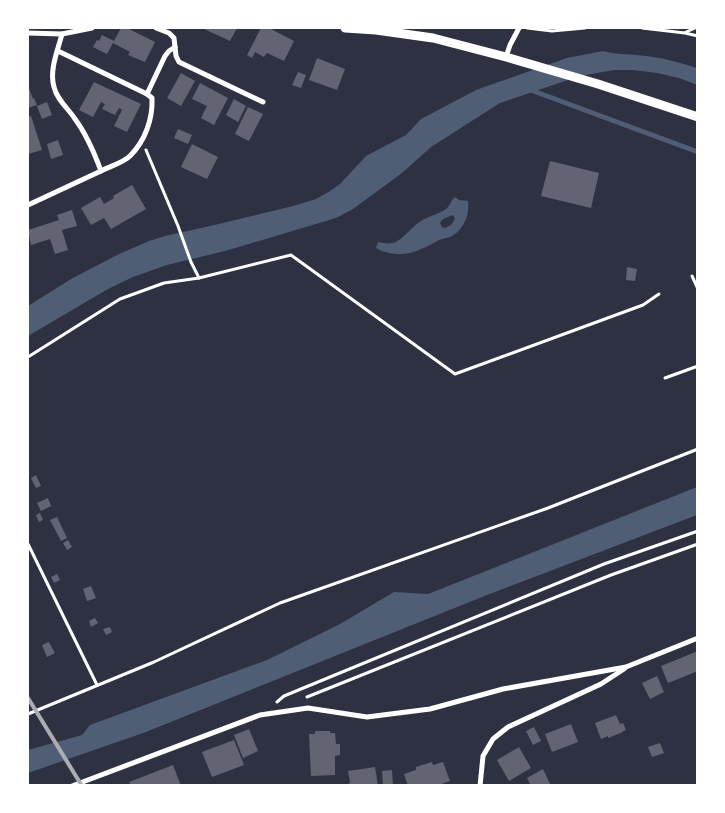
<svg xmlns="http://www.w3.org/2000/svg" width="725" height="813" viewBox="0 0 725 813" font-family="'IBM Plex Sans',sans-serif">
<rect width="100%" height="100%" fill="#2d3142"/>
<g fill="#4f5d75" fill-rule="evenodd">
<path d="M 603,51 C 617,55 632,54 647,56 C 664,58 681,63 697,68 L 697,85 L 679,78 L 657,73 L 633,70 L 614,70 L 580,76 L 500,103 L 431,147 L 402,173 L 353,209 L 336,218 L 225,251 L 167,265 L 133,277 L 108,289 L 28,336 L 28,306 L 71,279 L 119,254 L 149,241 L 165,236 L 210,226 L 293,206 L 316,199 L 330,191 L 340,184 L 366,156 L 406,135 L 421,119 L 476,90 L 567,58 Z"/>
<path d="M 455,197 L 459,200 L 468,201 C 470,215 463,231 450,237 C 446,238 442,239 439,240 C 433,243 427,247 421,249 C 408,256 389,256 376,248 L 378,242 C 383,243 388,244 393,243 C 403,240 412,226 421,221 C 429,216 439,214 446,209 C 450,206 451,200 455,197 ZM 453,215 L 455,219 L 451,225 L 445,228 L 442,227 L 440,223 L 443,219 Z"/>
<path d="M 697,487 L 697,515 L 482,597 L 146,732 L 28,773 L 28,750 L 82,735 L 90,725 L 267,660 L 340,624 L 394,592 L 428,594 Z"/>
</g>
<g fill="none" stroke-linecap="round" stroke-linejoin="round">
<path stroke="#4f5d75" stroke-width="5" d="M 528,89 L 698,152"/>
</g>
<g fill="#626471">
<path d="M 121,28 L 127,28 L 155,42 L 145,62 L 128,55 L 130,52 L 113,43 L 107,54 L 93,47 L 97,40 L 99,41 L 102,35 L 114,41 Z"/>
<path d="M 202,28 L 237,28 L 230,41 Z"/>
<path d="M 261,28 L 269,28 L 294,41 L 284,61 L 267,53 L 264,57 L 255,52 L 252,58 L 247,55 Z"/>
<path d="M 317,58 L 345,69 L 337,90 L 309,80 Z"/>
<path d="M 298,72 L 306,75 L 301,88 L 292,85 Z"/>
<path d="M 181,73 L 195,81 L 181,106 L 167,98 Z"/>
<path d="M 94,82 L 141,104 L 127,132 L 114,126 L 122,110 L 119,108 L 115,115 L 102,109 L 105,104 L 101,102 L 93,117 L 79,110 Z"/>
<path d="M 200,83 L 228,98 L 214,125 L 201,118 L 207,106 L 192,99 Z"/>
<path d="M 28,85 L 33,99 L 34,98 L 37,105 L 28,108 Z"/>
<path d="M 234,99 L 246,106 L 238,122 L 226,115 Z"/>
<path d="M 47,102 L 52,115 L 42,119 L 37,106 Z"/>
<path d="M 248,107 L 263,114 L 249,141 L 235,134 Z"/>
<path d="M 31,116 L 42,150 L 28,154 L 28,117 Z"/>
<path d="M 178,129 L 192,135 L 188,144 L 174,138 Z"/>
<path d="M 58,140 L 63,155 L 51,159 L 47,144 Z"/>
<path d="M 192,144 L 218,157 L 207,179 L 181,167 Z"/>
<path d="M 550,161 L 599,173 L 591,208 L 541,196 Z"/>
<path d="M 132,185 L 146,209 L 111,229 L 104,218 L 91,225 L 81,208 L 100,197 L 104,204 L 114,198 L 113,196 Z"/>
<path d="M 72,210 L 77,226 L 62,230 L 68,250 L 55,254 L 50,239 L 31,245 L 28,230 L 59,220 L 57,215 Z"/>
<path d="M 627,267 L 637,269 L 635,281 L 626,280 Z"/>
<path d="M 36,475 L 41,486 L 36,488 L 31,478 Z"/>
<path d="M 48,498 L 51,506 L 41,511 L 37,503 Z"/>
<path d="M 40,513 L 43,520 L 39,522 L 36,515 Z"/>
<path d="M 57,517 L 67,538 L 61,541 L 50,520 Z"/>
<path d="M 68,540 L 72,547 L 67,550 L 63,543 Z"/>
<path d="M 57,574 L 60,580 L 54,583 L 51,577 Z"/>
<path d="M 91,586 L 96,598 L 87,601 L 83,589 Z"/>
<path d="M 95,618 L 98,623 L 91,627 L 89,621 Z"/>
<path d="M 110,627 L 112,632 L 106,635 L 103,629 Z"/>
<path d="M 49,642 L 55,653 L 47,657 L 42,645 Z"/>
<path d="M 698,651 L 698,671 L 668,683 L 661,666 Z"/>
<path d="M 657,676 L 664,692 L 650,699 L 642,683 Z"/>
<path d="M 616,715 L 620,724 L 623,723 L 626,730 L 623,731 L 623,732 L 608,738 L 608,736 L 601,739 L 595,723 Z"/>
<path d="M 571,724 L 578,742 L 552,752 L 545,734 Z"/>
<path d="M 534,727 L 541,741 L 533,745 L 526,731 Z"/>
<path d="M 249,729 L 258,751 L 243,758 L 234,735 Z"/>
<path d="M 315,731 L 330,731 L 330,733 L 335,733 L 336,744 L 340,744 L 340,755 L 335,756 L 335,775 L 311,776 L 309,734 L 315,734 Z"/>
<path d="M 234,740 L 244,765 L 212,777 L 202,752 Z"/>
<path d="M 660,743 L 664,753 L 652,757 L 648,747 Z"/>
<path d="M 519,747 L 531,768 L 509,781 L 497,760 Z"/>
<path d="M 432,762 L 433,765 L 443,762 L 450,781 L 436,786 L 408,786 L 404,774 L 416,770 L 416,767 Z"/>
<path d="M 173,765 L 181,786 L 131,786 L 129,782 Z"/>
<path d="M 375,767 L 378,786 L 349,786 L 348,784 L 350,783 L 348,771 Z"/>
<path d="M 543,769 L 551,786 L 531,786 L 527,778 Z"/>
<path d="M 392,770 L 393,786 L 383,786 L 382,771 Z"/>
</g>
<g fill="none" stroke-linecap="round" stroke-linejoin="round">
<g stroke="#fff" stroke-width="3">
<path d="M 527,28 L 552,31 L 585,28"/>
<path d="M 642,28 L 685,33 L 698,36"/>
<path d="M 686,32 L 695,28"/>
<path d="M 146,150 L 178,226 L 191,262 L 199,278 L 291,255 L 455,374 L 643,305 L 659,294"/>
<path d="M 28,357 L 120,299 L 164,283 L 199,278"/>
<path d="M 28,544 L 97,685"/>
<path d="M 307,697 L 611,575 L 698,544"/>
<path d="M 277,702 L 284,696 L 604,564 L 698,531"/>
<path d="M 28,714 L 154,662 L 280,603 L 548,508 L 698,449"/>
</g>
<g stroke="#fff" stroke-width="3">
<path d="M 692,276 L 698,289"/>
<path d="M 665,378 L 698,366"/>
</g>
<g stroke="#fff" stroke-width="5">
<path d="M 156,28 L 169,33 L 174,38 L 176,56 L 179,62 L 263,102"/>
<path d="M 28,33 L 62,34"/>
<path d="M 58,51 L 147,94 L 152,98 C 153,119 145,141 130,156 C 123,163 110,166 101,171 C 94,152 87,135 75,119 C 68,108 57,100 54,87 C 49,70 58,50 62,34 L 92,28"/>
<path d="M 506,57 L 510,45 L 519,28"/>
<path d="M 147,94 L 165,56 L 169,51 L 175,47"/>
<path d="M 28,205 L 101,171"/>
<path d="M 72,786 L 260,715 L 308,708 L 367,717 L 430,709 L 503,689 L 626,667 L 698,638"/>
<path d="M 480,786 L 483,756 L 493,739 L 508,727 L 601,684 L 624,669"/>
</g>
<path stroke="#fff" stroke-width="9" d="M 345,28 L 376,30 L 433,38 L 506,57 L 598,84 L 698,117"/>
<path stroke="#abadb3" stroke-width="4" d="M 28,698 L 82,786"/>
</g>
<rect width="725" height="813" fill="none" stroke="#ffffff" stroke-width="58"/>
</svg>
